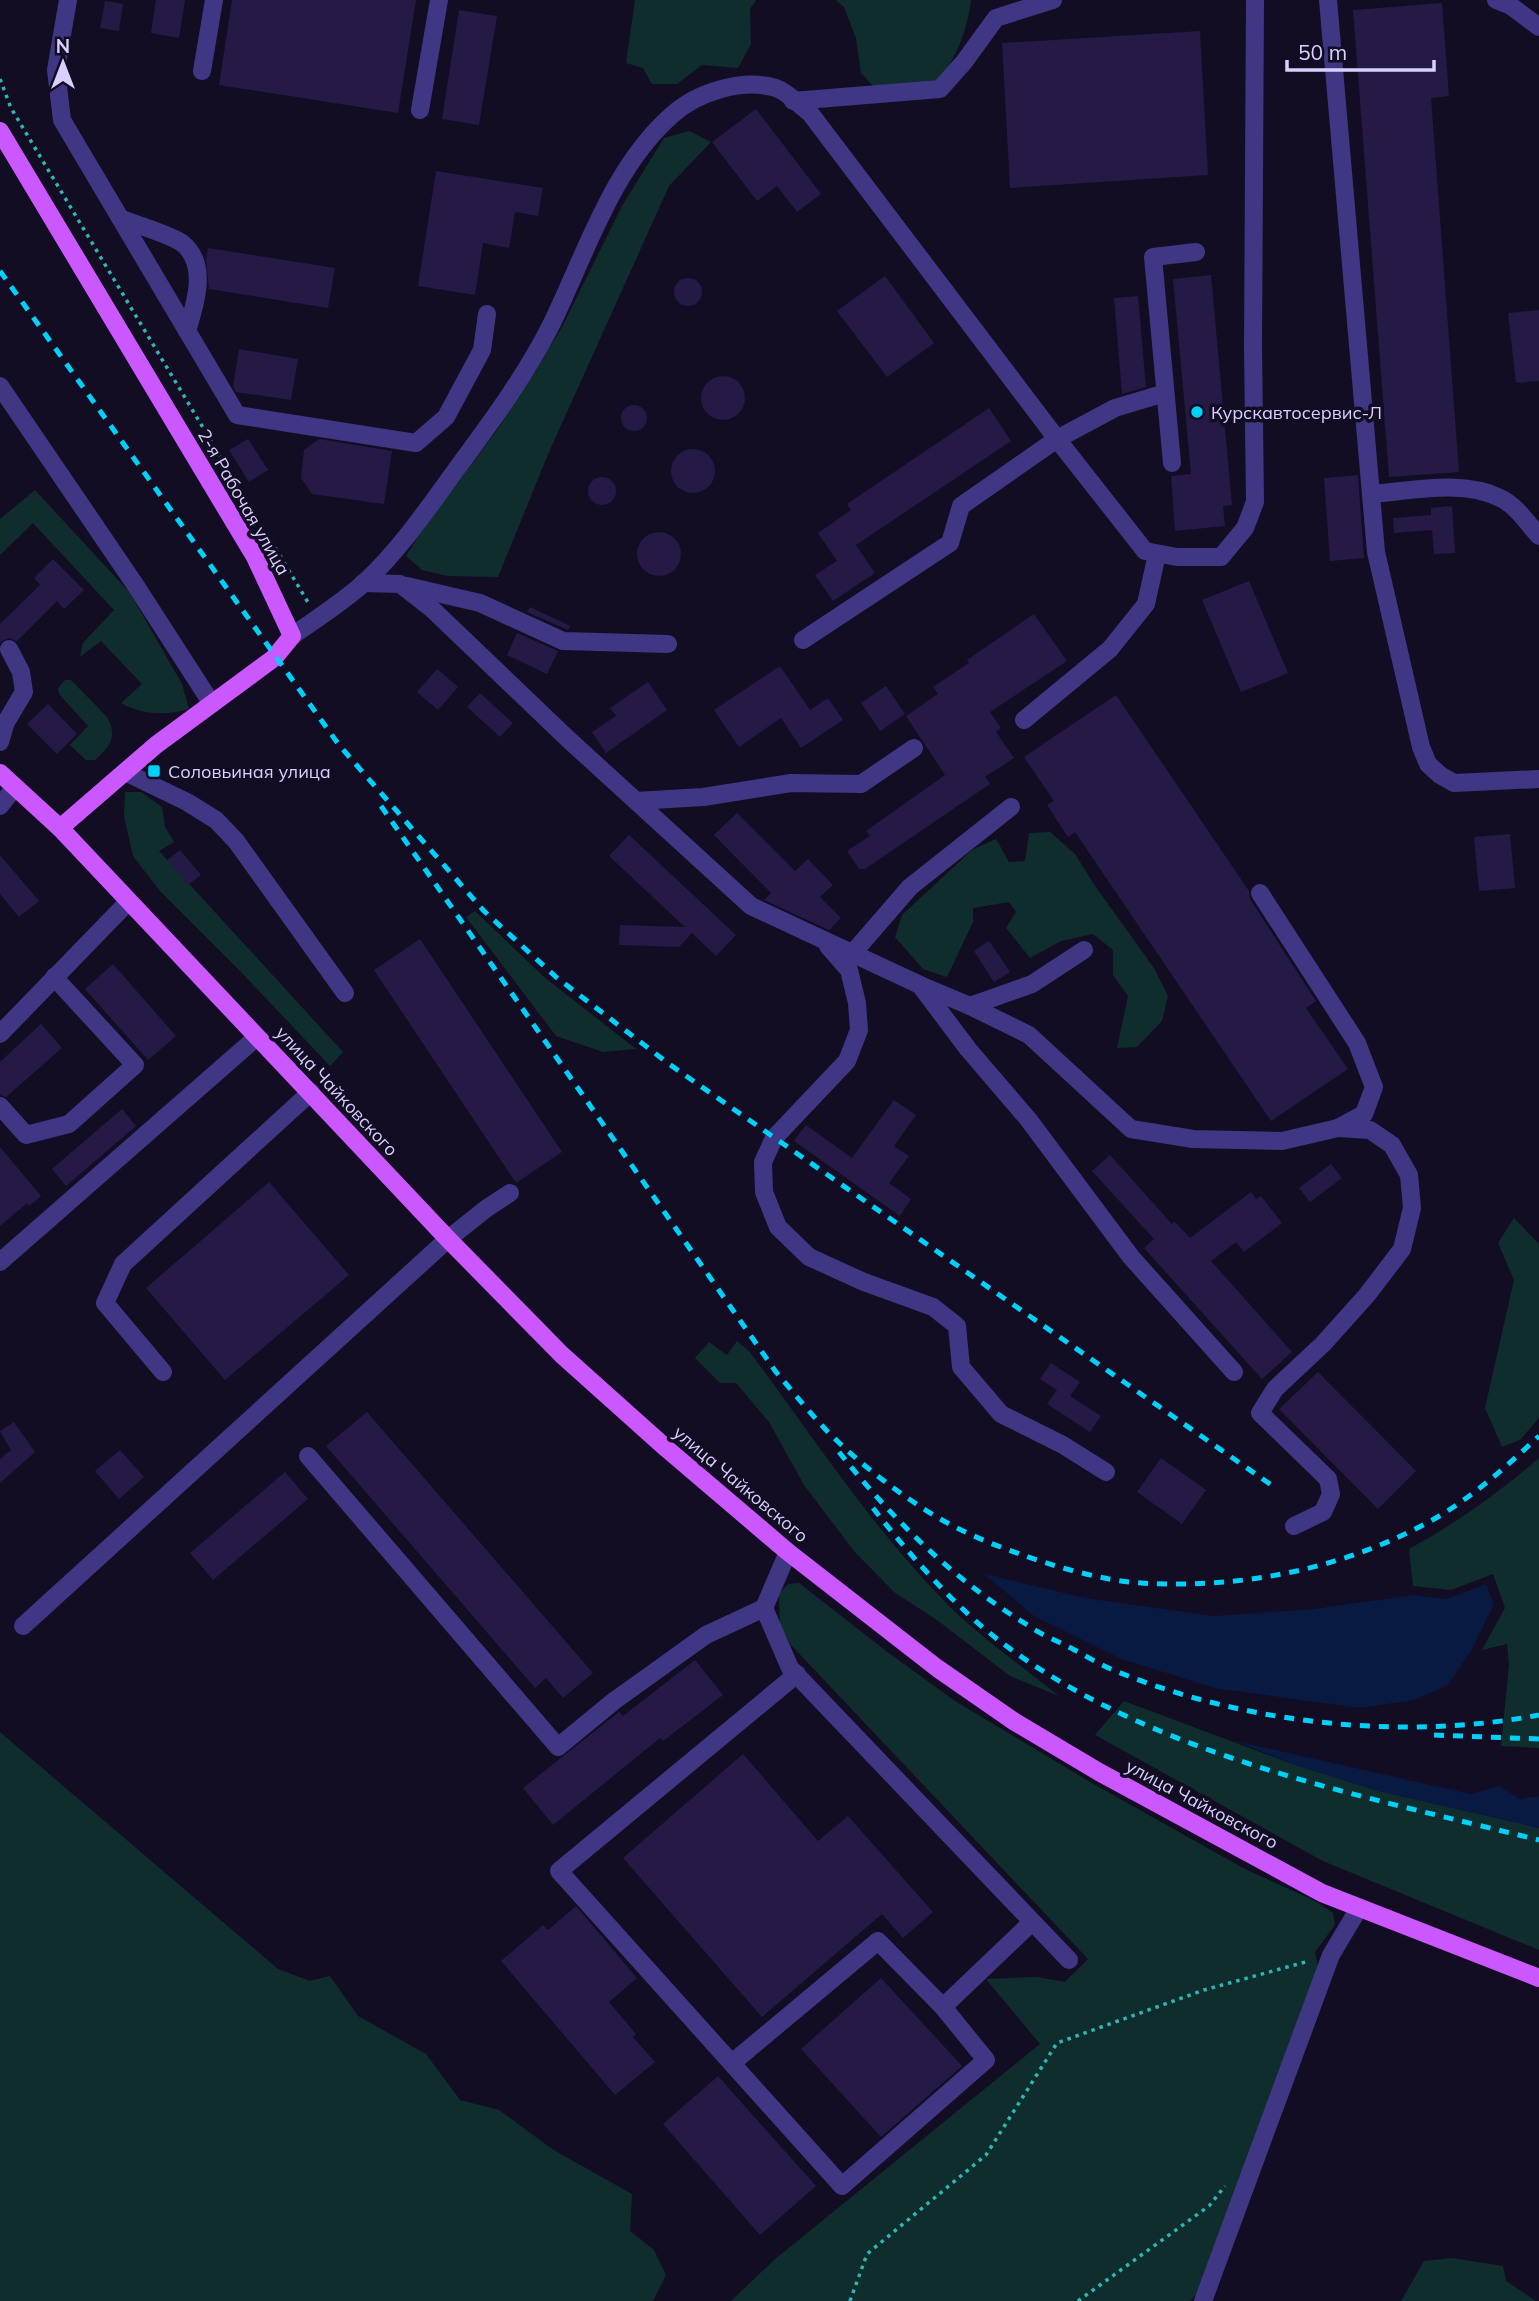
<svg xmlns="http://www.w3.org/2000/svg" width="1539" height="2301" viewBox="0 0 1539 2301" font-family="Mulish,sans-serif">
<rect width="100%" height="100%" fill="#130d24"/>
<g fill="#102d2e">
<path d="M 635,0 L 756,0 L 750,9 L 751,44 L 738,68 L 702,65 L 677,84 L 652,84 L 643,68 L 626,63 Z"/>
<path d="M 836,0 L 971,0 C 967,32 956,58 937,83 L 874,87 L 861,73 L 856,38 L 844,7 Z"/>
<path d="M 689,131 L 711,142 L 669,186 L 549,452 L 498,577 L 447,576 L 422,570 L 406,556 L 421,532 L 495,433 L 536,371 L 563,325 L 622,206 L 664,138 Z"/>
<path d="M 35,490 L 130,593 L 182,684 L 189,709 C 165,716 144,715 121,703 L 142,684 L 101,641 L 80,657 L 83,643 L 114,610 L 33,523 L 0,555 L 0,519 Z"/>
<path d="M 65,680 L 71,680 L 107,717 C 118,737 110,746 95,760 L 86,760 L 70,745 L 88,726 L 59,694 L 58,688 Z"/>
<path d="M 125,792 L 141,792 L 162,807 L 165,827 L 174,842 L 159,851 L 343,1052 L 330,1066 L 241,972 L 160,891 L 133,856 L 124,816 Z"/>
<path d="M 1050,832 L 1075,854 L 1095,886 L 1154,968 L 1168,996 L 1162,1021 L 1137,1047 L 1117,1048 L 1128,996 L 1113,975 L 1113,950 L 1093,934 L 1061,941 L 1030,958 L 1006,928 L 1016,912 L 1009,902 L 973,908 L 973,922 L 947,977 L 923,969 L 895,937 L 902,915 L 972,850 L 996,839 L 1009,862 L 1025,861 L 1029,833 Z"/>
<path d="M 475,911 L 544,977 L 636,1049 L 603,1052 L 556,1036 L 466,917 Z"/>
<path d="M 1514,1218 L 1539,1244 L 1539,1418 L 1520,1440 L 1502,1447 L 1485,1408 L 1514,1280 L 1498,1243 Z"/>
<path d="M 737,1341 L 749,1351 C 814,1438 874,1531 951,1608 C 984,1640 1023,1667 1059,1696 L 1010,1676 L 937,1620 L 894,1592 L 854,1551 L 804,1485 L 769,1422 L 736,1383 L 720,1383 L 695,1358 L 709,1342 L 727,1355 Z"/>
<path d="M 1539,1458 L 1539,1748 L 1501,1746 L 1509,1665 L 1507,1644 L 1482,1650 L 1505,1608 L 1493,1574 L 1451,1590 L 1413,1586 L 1409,1549 C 1455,1524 1499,1493 1539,1458 Z"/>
<path d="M 799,1583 L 886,1651 L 955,1701 L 1090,1782 L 1243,1868 L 1315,1901 L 1333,1913 L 1335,1925 L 1315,1952 L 1318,1967 L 1270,2102 L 1197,2293 L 1190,2301 L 731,2301 L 774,2260 L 1040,2044 L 986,1979 L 1037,1977 L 1065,1982 L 1088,1959 L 791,1645 L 780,1627 L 779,1594 L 788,1584 Z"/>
<path d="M 1124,1701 L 1295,1765 L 1539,1828 L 1539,1950 L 1323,1861 L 1095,1735 Z"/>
<path d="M 0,1732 L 278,1969 L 310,1981 L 330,1976 L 358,2016 L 426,2054 L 460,2100 L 499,2110 L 552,2149 L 632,2194 L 630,2231 L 654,2250 L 666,2275 L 653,2301 L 0,2301 Z"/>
<path d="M 1452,2258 L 1503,2266 L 1506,2281 L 1536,2301 L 1401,2301 L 1424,2261 Z"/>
</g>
<g fill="#081942">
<path d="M 984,1574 L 1085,1598 L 1214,1616 L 1313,1609 L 1414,1595 L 1446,1599 L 1486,1584 L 1494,1604 L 1471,1651 L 1448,1685 L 1415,1700 L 1359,1708 L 1215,1688 L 1121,1659 L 1034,1616 Z"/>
<path d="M 1235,1741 L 1471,1794 L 1499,1786 L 1520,1799 L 1539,1796 L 1539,1828 L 1377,1791 L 1295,1765 Z"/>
</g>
<g fill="#251945">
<path d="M 156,0 L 185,0 L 179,38 L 151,33 Z"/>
<path d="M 232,0 L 416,0 L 398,113 L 219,85 Z"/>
<path d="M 105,1 L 123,4 L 119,31 L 100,28 Z"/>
<path d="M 1442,3 L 1449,96 L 1431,98 L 1459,472 L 1389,477 L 1353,10 Z"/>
<path d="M 459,10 L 497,16 L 479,125 L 442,119 Z"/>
<path d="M 1200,31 L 1208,175 L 1010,188 L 1002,43 Z"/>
<path d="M 756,109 L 821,194 L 797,212 L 777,186 L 757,201 L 712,142 Z"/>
<path d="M 436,171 L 543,188 L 538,216 L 515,212 L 509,248 L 483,243 L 475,295 L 418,286 Z"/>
<path d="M 208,248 L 335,268 L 328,308 L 209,289 L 206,260 Z"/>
<path d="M 1211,275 L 1232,505 L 1223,506 L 1225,526 L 1175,531 L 1171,476 L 1191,474 L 1173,279 Z"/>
<path d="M 885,276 L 934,343 L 887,377 L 837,311 Z"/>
<circle cx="688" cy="292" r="14"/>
<path d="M 1138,296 L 1146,387 L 1122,394 L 1114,298 Z"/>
<path d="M 1539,310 L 1539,381 L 1516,383 L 1508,313 Z"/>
<path d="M 239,349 L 298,359 L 291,400 L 236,392 L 233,386 Z"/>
<circle cx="723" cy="398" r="22"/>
<circle cx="634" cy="418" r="13"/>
<path d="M 989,408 L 1011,441 L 856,545 L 875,573 L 833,601 L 815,575 L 837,561 L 818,533 L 851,510 L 847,504 Z"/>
<path d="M 248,439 L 268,470 L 249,482 L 229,450 Z"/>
<path d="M 319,439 L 392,451 L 384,504 L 312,494 L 301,478 L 304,450 Z"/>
<circle cx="693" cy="471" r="22"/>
<path d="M 1358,475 L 1364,558 L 1330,561 L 1324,478 Z"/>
<circle cx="602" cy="491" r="14"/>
<path d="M 1452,506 L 1455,553 L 1434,554 L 1432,530 L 1394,533 L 1393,518 L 1431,515 L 1431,508 Z"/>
<circle cx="659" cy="554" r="22"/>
<path d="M 53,559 L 84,590 L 64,609 L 57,601 L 17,641 L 9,638 L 0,642 L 0,624 L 40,585 L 34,578 Z"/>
<path d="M 1249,581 L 1288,673 L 1241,692 L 1202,600 Z"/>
<path d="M 530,607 L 570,626 L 568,630 L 527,612 Z"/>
<path d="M 1034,614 L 1067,661 L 990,712 L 1001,728 L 996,732 L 1014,758 L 985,777 L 990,784 L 865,869 L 859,869 L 847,851 L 870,836 L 866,831 L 945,775 L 906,716 L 938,694 L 933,687 L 969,663 L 967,660 Z"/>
<path d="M 517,633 L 558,651 L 547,674 L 507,655 Z"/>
<path d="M 780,666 L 810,710 L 828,698 L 843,720 L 801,748 L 781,718 L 739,747 L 714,710 Z"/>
<path d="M 437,669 L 458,687 L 438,710 L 417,692 Z"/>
<path d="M 648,682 L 667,710 L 606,753 L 592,732 L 616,716 L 610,708 Z"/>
<path d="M 886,686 L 905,714 L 880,731 L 861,703 Z"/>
<path d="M 480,693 L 513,723 L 500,737 L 467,707 Z"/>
<path d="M 1116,695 L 1249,891 L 1250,899 L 1316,1001 L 1306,1008 L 1348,1069 L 1271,1121 L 1075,832 L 1068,837 L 1047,805 L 1054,801 L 1024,757 Z"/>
<path d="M 48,704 L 77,734 L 57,754 L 27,724 Z"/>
<path d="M 737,813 L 795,871 L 808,859 L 833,885 L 820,897 L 841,918 L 829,930 L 764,900 L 771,893 L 714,835 Z"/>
<path d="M 1510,834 L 1515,888 L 1479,891 L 1474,837 Z"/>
<path d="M 629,835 L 736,935 L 716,956 L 692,933 L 679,947 L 619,945 L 620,925 L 685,927 L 609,856 Z"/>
<path d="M 180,850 L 201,875 L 188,885 L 167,860 Z"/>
<path d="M 0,855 L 39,901 L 19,917 L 0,894 Z"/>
<path d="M 420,939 L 562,1152 L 516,1183 L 374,970 Z"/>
<path d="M 989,941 L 1010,972 L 994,982 L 974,951 Z"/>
<path d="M 113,964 L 176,1036 L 148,1060 L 85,989 Z"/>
<path d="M 41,1024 L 62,1048 L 6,1097 L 0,1095 L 0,1062 Z"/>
<path d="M 894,1100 L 916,1115 L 894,1146 L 909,1156 L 889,1183 L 911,1199 L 900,1216 L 794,1141 L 806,1125 L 852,1158 Z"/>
<path d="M 122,1109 L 136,1126 L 66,1186 L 52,1169 Z"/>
<path d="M 0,1147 L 41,1196 L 29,1206 L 27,1203 L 0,1226 Z"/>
<path d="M 1110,1155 L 1172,1224 L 1174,1221 L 1190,1238 L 1251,1192 L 1256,1199 L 1261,1196 L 1282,1223 L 1244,1252 L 1236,1242 L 1211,1261 L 1292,1352 L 1262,1379 L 1144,1248 L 1154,1239 L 1092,1171 Z"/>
<path d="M 1331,1164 L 1342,1178 L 1310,1202 L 1299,1188 Z"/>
<path d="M 269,1182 L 349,1275 L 225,1380 L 146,1288 Z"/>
<path d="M 1051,1363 L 1080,1382 L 1070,1396 L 1101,1416 L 1090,1432 L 1047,1404 L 1057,1390 L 1040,1379 Z"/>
<path d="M 1318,1372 L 1416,1471 L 1378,1509 L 1279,1409 Z"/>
<path d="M 367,1412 L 593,1673 L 563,1698 L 546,1678 L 535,1688 L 326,1446 Z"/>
<path d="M 14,1422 L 35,1452 L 0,1483 L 0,1459 L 11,1450 L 0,1431 Z"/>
<path d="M 120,1450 L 144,1477 L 119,1499 L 95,1471 Z"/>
<path d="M 1161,1458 L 1206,1490 L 1182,1524 L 1137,1492 Z"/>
<path d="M 285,1472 L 308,1499 L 213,1580 L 190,1553 Z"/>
<path d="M 695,1660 L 723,1695 L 663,1741 L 660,1738 L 553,1825 L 523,1788 L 619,1712 L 623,1716 Z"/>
<path d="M 743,1754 L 818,1841 L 848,1816 L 933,1912 L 903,1938 L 882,1914 L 762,2017 L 623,1858 Z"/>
<path d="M 576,1906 L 637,1978 L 609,2002 L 636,2034 L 633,2037 L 655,2062 L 615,2095 L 501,1961 L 543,1925 L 548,1930 Z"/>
<path d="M 881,1978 L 962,2066 L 881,2137 L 801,2049 Z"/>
<path d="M 718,2076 L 816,2186 L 760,2235 L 663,2124 Z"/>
</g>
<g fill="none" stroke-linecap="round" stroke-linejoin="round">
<g stroke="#2cb7b7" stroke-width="3.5" stroke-dasharray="3.5 5" stroke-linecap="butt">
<path d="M 0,79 L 11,108 L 309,604"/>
<path d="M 850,2301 L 867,2254 L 986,2155 L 1057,2043 L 1204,1990 L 1309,1961"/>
<path d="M 1078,2301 L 1209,2206 L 1225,2186"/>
</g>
<g stroke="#3f3784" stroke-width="18">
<path d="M 68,0 L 56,70 L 62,120 L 237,415 L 416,443 L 446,417 L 482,350 L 487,314"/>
<path d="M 1328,0 L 1376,552 L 1421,747 L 1428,764 L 1440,775 L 1454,783 L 1539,779"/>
<path d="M 1496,0 L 1511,6 L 1539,27"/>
<path d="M 202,71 L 214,0"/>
<path d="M 793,101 L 940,89 L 964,62 L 996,18 L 1053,0"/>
<path d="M 420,110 L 439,0"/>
<path d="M 120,218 C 136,225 169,234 182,243 C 209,264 195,305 187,331"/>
<path d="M 0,386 L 136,586 L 212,704"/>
<path d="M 1172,463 L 1153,257 L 1196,252"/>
<path d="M 1371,494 C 1412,491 1462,479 1500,498 C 1516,505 1528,524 1539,536"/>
<path d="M 363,583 L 400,584 L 432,609 L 568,739 L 751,906 L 920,985 L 970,1006 L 1032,984 L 1084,950"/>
<path d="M 407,586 L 480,603 L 563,641 L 668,644"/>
<path d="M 292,636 C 316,619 343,602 365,582 C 401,548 429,507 458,467 C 491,422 526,375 551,325 C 585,256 612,167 672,115 C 697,92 743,78 776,88 C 788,92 800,106 810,113 L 1057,439 L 1145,551 L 1177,557 L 1221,557 L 1245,528 L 1255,502 L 1253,347 L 1255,0"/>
<path d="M 803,640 L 950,543 L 961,506 L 1057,439 L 1115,408 L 1165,393"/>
<path d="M 1024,720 L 1110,649 L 1146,604 L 1157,554"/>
<path d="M 0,742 L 6,722 L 24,692 L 21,672 L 9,649"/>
<path d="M 125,772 L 187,802 L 216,820 L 236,841 L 345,993"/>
<path d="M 636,801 L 703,797 L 791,783 L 861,784 L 914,748"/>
<path d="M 0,806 L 15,787"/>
<path d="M 828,946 L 849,970 L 857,1003 L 859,1030 L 847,1061 L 774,1138 L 763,1162 L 764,1192 L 778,1227 L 809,1257 L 864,1282 L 933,1307 L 957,1326 L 961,1367 L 1001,1414 L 1063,1445 L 1106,1472"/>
<path d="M 852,954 L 910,887 L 1011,807"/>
<path d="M 920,985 L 968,1049 L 1028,1119 L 1131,1257 L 1234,1372"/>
<path d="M 970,1006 L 1029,1035 L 1131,1129 L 1193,1139 L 1282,1141 L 1338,1128 L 1364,1114 L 1374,1087 L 1357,1043 L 1260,893"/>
<path d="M 0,1034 L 128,902"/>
<path d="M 0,1106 L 26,1135 L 69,1124 L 135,1065 L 54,977"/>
<path d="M 0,1262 L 257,1037"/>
<path d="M 163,1372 L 105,1303 L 123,1264 L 311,1092"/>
<path d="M 308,1456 L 558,1747 L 614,1701 L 706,1635 L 764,1608 L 788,1552"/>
<path d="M 1294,1526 L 1323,1512 L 1331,1494 L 1328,1479 L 1260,1413 L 1275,1389 L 1323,1344 L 1367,1295 L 1402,1249 L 1412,1208 L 1409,1175 L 1392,1145 L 1370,1130 L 1338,1128"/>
<path d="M 764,1608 L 790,1668 L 1069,1960"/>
<path d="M 23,1626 L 448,1239 L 487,1208 L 510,1193"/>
<path d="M 797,1674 L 559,1871 L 842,2186 L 986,2060 L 943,2007"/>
<path d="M 732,2063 L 878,1941 L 943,2007 L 1032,1922"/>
<path d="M 1203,2301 L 1331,1955 L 1359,1908"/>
</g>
<g stroke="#cb57ff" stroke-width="18">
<path d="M 0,131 L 255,557 L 292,636 L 274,658 L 156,745 L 60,828"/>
<path d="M 0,773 L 60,828 L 448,1239 L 562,1355 L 667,1449 L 788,1552 L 937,1668 L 1015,1722 L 1099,1772 L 1322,1893 L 1539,1978"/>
</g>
<g stroke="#00d1fb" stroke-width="5" stroke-dasharray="10 9" stroke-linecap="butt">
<path d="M 0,271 L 339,745 L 484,911 L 556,977 L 669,1064 L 1277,1489"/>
<path d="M 381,806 L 776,1372 C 793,1392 810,1413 828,1432 C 855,1459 886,1484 918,1505 C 950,1527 987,1543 1023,1555 C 1056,1567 1105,1581 1141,1583 C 1239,1589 1339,1570 1427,1523 C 1468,1501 1505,1468 1539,1436"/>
<path d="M 839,1452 C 893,1520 955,1581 1029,1626 C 1042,1635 1057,1641 1071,1648 C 1086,1656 1102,1666 1118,1672 C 1247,1724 1403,1741 1539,1715"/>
<path d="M 873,1508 C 908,1553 956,1608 1001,1642 C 1151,1756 1359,1795 1539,1840"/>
<path d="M 1434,1735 L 1539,1739"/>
</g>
</g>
<g fill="#00d1fb" stroke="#130d24" stroke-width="2.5">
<circle cx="1197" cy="412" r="7"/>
<rect x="147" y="764" width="14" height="14" rx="3.5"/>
</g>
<g text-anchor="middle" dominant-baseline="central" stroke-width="7" stroke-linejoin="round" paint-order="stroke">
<g font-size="18" fill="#d9d0ff" stroke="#130d24" text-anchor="start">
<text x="1211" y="412">Курскавтосервис-Л</text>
<text x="168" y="771">Соловьиная улица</text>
</g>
<g font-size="18" fill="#d9d0ff" stroke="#130d24">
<text transform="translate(244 502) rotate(60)">2-я Рабочая улица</text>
<text transform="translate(337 1091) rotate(47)">улица Чайковского</text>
<text transform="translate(741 1484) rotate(40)">улица Чайковского</text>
<text transform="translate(1202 1804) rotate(28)">улица Чайковского</text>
</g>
</g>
<g transform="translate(63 63)" stroke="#130d24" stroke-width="5" paint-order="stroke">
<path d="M0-5L12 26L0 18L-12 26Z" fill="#d9d0ff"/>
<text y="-10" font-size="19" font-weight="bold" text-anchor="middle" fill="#d9d0ff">N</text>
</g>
<path d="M1287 60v10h147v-10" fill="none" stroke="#d9d0ff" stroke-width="3.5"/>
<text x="1298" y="60" font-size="21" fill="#d9d0ff" stroke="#130d24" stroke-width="5" paint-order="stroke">50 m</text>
</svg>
